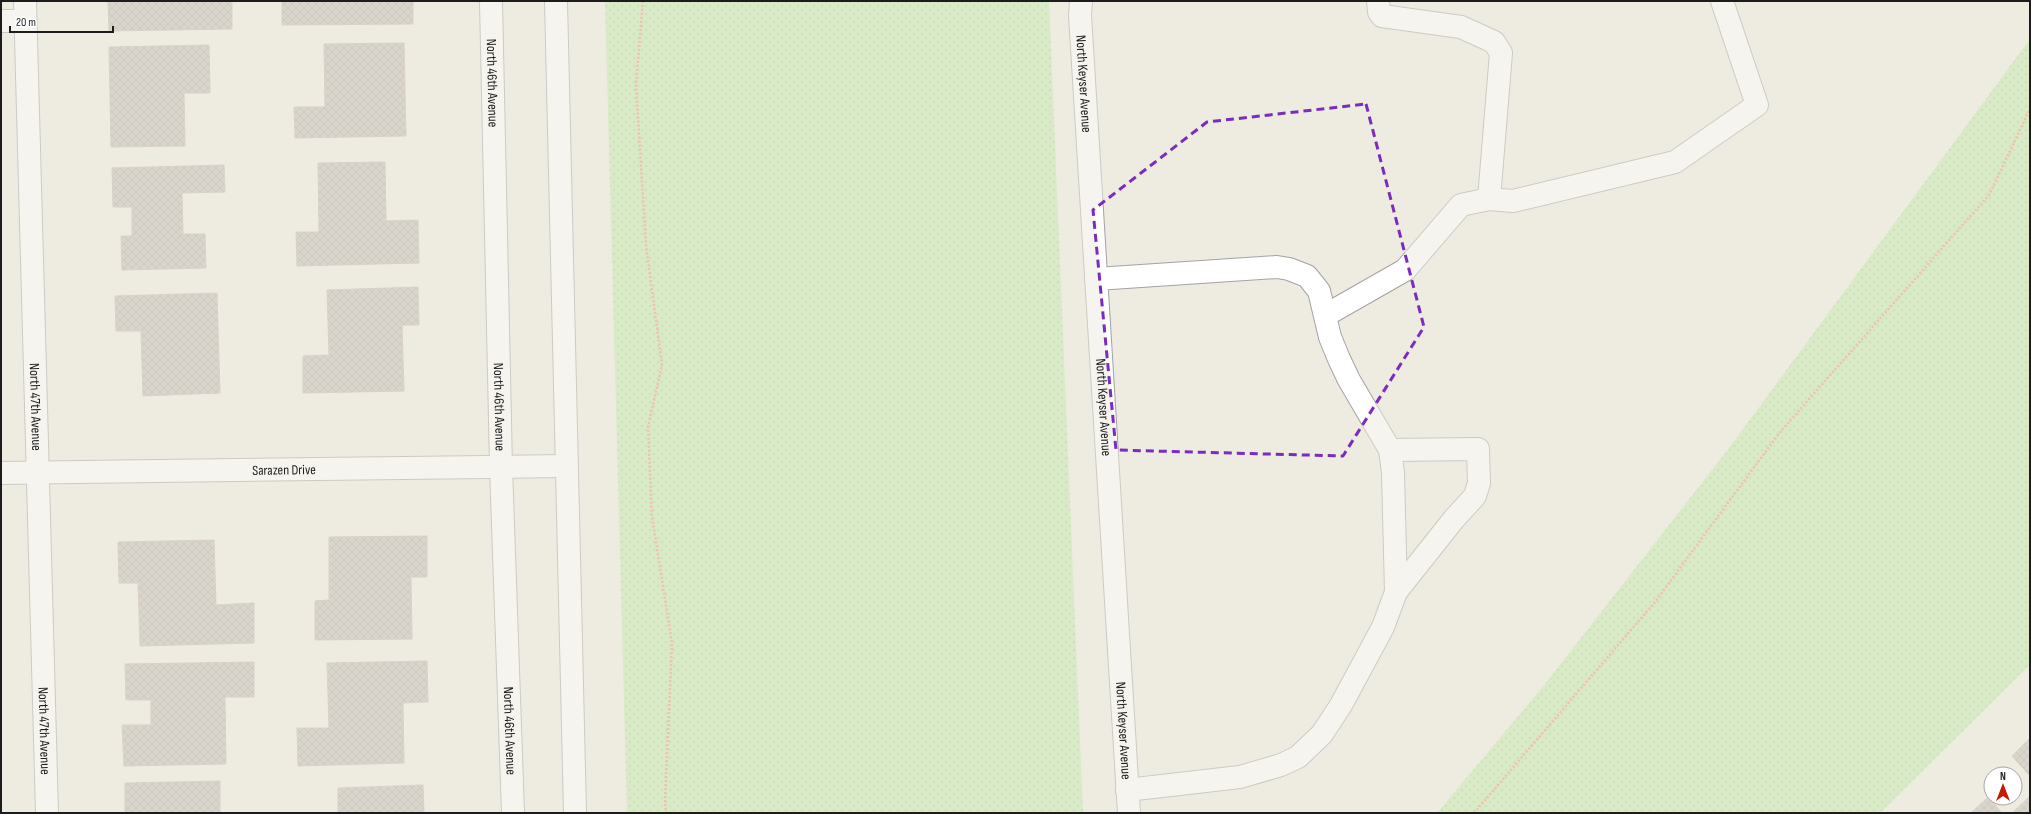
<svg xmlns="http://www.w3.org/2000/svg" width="2031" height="814" font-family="'Sofia Sans Condensed',sans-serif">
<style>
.grass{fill:url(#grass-dots)}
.building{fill:url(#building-cross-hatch);stroke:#c0b3a3}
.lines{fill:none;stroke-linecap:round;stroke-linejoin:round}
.minor-casing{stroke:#a3a3a3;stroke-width:24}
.path{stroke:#fd8763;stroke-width:2.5;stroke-dasharray:2 2;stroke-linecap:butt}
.minor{stroke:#fff;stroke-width:22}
.marked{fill:none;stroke:#7b2cbf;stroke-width:3;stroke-dasharray:8 5;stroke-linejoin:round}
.labels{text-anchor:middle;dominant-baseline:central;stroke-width:3;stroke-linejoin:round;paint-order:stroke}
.street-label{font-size:14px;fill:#1c1c1c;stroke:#fff}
</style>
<defs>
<pattern id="grass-dots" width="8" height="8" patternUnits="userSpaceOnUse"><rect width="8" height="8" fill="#beeaa5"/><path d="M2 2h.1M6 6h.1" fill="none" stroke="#a3c88d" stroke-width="1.8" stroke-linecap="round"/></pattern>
<pattern id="building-cross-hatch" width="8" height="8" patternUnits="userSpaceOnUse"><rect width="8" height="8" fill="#c2bab1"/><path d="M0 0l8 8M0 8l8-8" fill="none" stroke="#a69f98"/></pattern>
</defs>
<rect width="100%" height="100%" fill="#eeebe1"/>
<g class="grass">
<path d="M 605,1 L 1049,1 L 1083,813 L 627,813 Z"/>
<path d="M 2030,39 L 2030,665 L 1880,813 L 1437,813 L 1545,684 L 1729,448 Z"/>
</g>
<g class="building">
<path d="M 108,1 L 232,1 L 232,29 L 109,31 Z"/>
<path d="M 282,1 L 413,1 L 413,24 L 282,25 Z"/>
<path d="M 404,43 L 406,136 L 295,138 L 294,107 L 325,107 L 324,44 Z"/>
<path d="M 209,45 L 210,93 L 184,93 L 185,146 L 111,147 L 109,47 Z"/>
<path d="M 385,162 L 386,221 L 418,220 L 419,263 L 297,266 L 296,232 L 319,232 L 318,163 Z"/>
<path d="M 224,165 L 225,192 L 182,193 L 183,234 L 205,234 L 206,268 L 122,270 L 121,236 L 132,236 L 132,207 L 113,207 L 112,168 Z"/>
<path d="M 418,287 L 419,325 L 402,325 L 404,391 L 303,393 L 303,356 L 329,355 L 327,290 Z"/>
<path d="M 217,293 L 220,393 L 143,396 L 141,331 L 116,331 L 115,296 Z"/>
<path d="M 427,536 L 427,577 L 411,577 L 412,639 L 315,640 L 315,601 L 329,600 L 329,537 Z"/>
<path d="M 214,540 L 216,605 L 254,603 L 254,643 L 140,646 L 138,583 L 119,583 L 118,542 Z"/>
<path d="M 427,661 L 428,702 L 403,703 L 404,763 L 298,766 L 297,728 L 329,728 L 327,663 Z"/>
<path d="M 254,662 L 254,697 L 225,697 L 226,764 L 124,766 L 122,725 L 151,725 L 151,700 L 126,700 L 125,664 Z"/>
<path d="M 2030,738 L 2030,776 L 2012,756 Z"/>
<path d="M 220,781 L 220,813 L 125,813 L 125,783 Z"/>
<path d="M 423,785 L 424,813 L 338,813 L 338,788 Z"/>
<path d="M 2030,796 L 2030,813 L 2012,813 Z"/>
<path d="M 1988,797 L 2002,813 L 1971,813 Z"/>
</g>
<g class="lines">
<defs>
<g id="minor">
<path id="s1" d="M 25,1 L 47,813"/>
<path id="s2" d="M 491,1 L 501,467 L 513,813"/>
<path d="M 556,1 L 575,813"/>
<path id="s3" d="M 1081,1 L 1080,15 L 1129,813"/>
<path d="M 1378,1 L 1379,12 L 1382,16 L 1461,27 L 1494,42 L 1501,53 L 1489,199"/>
<path d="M 1,21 L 25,21"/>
<path d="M 1096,279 L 1277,267 L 1289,269 L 1307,276 L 1319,291 L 1330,337 L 1339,359 L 1349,380 L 1390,450 L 1393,473 L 1396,592 L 1383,627 L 1341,705 L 1322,734 L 1298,757 L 1281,765 L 1240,777 L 1127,790"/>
<path d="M 1326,315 L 1405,270 L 1461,205 L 1489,199 L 1513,201 L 1675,162 L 1757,105 L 1722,1"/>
<path d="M 1390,450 L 1478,449 L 1479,483 L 1475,496 L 1454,519 L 1396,592"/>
<path id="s4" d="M 1,473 L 566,466"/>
</g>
</defs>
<use href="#minor" class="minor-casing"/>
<g class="path">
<path d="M 643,1 L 636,85 L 646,245 L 662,365 L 648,427 L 652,517 L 672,643 L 665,800 L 666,813"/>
<path d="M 1474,813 L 1655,602 L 1780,432 L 1989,195 L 2030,109"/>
</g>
<use href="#minor" class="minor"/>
</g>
<path d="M0 0H2031V814H0ZM 1366,104 L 1424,327 L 1343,456 L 1116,450 L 1093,210 L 1207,122 Z" fill="#eeebe1" fill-opacity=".55" fill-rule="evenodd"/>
<path class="marked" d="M 1366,104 L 1424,327 L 1343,456 L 1116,450 L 1093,210 L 1207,122 Z"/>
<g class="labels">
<g class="street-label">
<text stroke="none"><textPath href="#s2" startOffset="82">North 46th Avenue</textPath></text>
<text stroke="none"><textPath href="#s3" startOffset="83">North Keyser Avenue</textPath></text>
<text stroke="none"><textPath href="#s1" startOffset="406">North 47th Avenue</textPath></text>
<text stroke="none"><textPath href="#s2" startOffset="406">North 46th Avenue</textPath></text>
<text stroke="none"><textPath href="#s3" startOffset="407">North Keyser Avenue</textPath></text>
<text stroke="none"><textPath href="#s4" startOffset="283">Sarazen Drive</textPath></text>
<text stroke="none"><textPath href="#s3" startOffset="731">North Keyser Avenue</textPath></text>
<text stroke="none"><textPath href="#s1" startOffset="730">North 47th Avenue</textPath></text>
<text stroke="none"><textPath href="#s2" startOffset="730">North 46th Avenue</textPath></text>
</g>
</g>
<rect width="2031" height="814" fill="none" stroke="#1c1c1c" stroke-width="4"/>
<g transform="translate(2003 786)"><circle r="19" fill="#ffffff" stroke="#a4a4a4"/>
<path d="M0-3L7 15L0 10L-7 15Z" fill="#c81a00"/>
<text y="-6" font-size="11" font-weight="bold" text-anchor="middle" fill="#1c1c1c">N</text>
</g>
<path d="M10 26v6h103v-6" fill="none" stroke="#1c1c1c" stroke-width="2"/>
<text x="16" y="26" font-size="12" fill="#1c1c1c" stroke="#ffffff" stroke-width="3" paint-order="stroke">20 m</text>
</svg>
